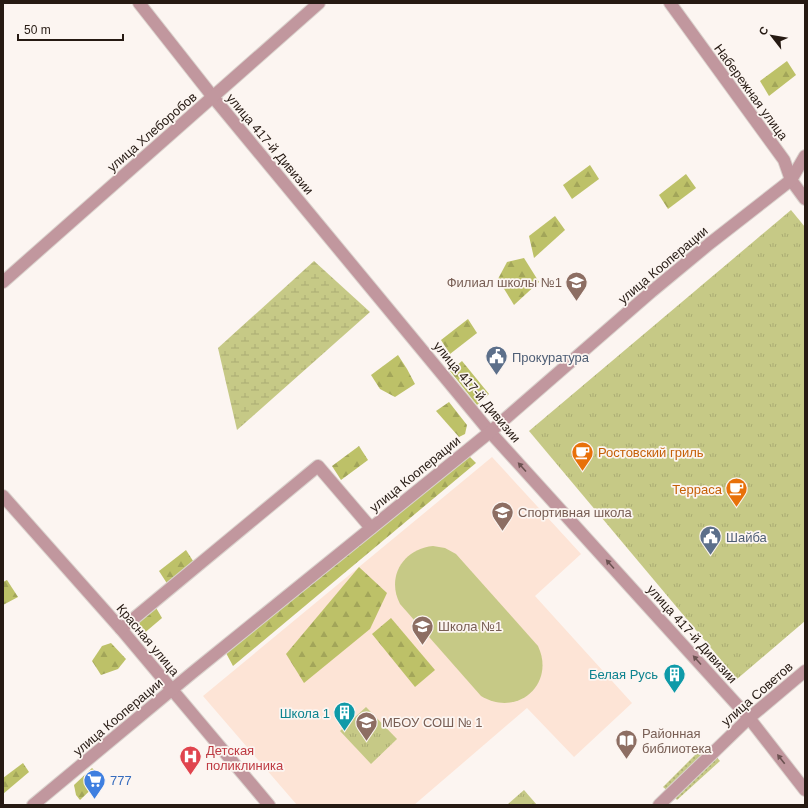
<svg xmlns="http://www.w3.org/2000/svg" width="808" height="808" font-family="Helvetica,sans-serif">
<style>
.built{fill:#fde4d6}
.grass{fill:url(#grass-dots)}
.forest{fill:url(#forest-firs)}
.wetland{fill:url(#wetland-marsh)}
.park{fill:url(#park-tufts)}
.pitch{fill:#c6c986}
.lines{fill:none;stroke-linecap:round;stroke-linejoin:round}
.minor-casing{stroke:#dad2cd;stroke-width:14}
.minor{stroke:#c1979e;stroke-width:12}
.oneway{fill:#6c5252}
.labels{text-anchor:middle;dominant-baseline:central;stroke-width:3.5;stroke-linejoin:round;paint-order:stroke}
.street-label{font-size:13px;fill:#261a13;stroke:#fcf5f1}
.education-label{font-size:13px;fill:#785e54;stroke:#fcf5f1;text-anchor:start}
.service-label{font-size:13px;fill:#4e5e75;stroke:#fcf5f1;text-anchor:start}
.food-label{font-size:13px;fill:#c56008;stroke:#fcf5f1;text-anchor:start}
.culture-label{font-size:13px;fill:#0d838f;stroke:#fcf5f1;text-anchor:end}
.health-label{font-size:13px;fill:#be3a42;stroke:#fcf5f1;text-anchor:start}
.shop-label{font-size:13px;fill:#366cbe;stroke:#fcf5f1;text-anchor:start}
</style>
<defs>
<pattern id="grass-dots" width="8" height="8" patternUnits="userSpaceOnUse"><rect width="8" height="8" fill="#c6c986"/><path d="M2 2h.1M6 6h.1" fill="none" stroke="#aaac73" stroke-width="1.8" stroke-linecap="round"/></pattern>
<pattern id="forest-firs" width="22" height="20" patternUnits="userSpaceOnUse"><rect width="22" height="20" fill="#bdc168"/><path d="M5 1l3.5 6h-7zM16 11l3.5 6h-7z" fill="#a2a559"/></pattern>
<pattern id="wetland-marsh" width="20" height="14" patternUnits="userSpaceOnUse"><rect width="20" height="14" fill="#c6c986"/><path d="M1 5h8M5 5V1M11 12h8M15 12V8" fill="none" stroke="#aaac73"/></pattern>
<pattern id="park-tufts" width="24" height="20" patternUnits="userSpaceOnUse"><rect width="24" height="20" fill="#c6c986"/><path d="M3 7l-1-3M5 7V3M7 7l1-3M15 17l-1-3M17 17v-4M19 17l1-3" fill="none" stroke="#aaac73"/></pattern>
</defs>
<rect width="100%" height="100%" fill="#fcf5f1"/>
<path class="built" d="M 492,457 L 581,554 L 535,596 L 632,703 L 574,757 L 527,708 L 414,805 L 297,805 L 203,696 Z"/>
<g class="grass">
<path d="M 705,745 L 710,751 L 668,791 L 663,787 Z"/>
<path d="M 715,755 L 720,761 L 677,800 L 673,795 Z"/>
</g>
<g class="forest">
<path d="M 787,61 L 796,75 L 769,96 L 760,81 Z"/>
<path d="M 590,165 L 599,179 L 572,199 L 563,185 Z"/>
<path d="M 686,174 L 696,188 L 668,209 L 659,195 Z"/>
<path d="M 555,216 L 565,230 L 534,258 L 529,236 Z"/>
<path d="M 524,258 L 539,282 L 514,305 L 498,279 L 507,262 Z"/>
<path d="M 468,319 L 477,333 L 450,354 L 441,340 Z"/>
<path d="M 398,355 L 407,369 L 415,384 L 395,397 L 380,389 L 371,375 Z"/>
<path d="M 462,361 L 489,394 L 477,405 L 450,371 Z"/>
<path d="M 449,402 L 467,425 L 465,434 L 459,437 L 436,411 Z"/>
<path d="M 359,446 L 368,460 L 341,480 L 332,466 Z"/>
<path d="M 468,455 L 476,463 L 233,666 L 226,653 Z"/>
<path d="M 186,550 L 195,564 L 168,585 L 159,571 Z"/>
<path d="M 359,567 L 387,593 L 370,629 L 304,683 L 286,654 Z"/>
<path d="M 7,580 L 18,597 L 3,605 L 3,582 Z"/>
<path d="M 155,606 L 162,618 L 142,635 L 132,623 Z"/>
<path d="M 391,618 L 435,670 L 415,687 L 372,634 Z"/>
<path d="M 111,643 L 126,659 L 118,669 L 101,675 L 92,661 L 102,646 Z"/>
<path d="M 23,763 L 29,772 L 3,794 L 3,778 Z"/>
<path d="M 92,768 L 103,778 L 80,800 L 76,795 L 74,785 Z"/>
</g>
<path class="wetland" d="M 314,261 L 370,312 L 237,430 L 218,348 Z"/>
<g class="park">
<path d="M 791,210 L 805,227 L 805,621 L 737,679 L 529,431 Z"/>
<path d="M 366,707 L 397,739 L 371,764 L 340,731 Z"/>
<path d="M 524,790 L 537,805 L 507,805 Z"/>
</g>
<path class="pitch" d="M 433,546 L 445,548 L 456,554 L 538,646 C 556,684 517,718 481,696 L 400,604 C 386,577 403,549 433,546 Z"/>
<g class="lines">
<defs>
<g id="minor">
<path d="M 139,3 L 213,97 L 490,432 L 749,718 L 805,790"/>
<path d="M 670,3 L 784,160 L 791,180 L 805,199"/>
<path d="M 3,282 L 319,3"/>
<path d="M 3,496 L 121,629 L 269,805"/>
<path d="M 121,629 L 318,466 L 371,528"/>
<path d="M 33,805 L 192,673 L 490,432 L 651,292 L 709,244 L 791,180 L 805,156"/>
<path d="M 659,805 L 749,718 L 805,671"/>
</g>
</defs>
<use href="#minor" class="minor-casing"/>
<use href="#minor" class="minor"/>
</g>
<defs><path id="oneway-solid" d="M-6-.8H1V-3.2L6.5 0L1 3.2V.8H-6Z"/></defs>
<g class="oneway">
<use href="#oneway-solid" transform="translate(522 467) rotate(-132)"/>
<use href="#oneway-solid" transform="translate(610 564) rotate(-132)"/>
<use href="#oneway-solid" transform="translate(697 660) rotate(-132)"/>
<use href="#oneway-solid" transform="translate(781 759) rotate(-128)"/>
</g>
<defs>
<symbol id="school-pin" viewBox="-11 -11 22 30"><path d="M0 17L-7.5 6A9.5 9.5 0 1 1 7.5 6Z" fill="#8d6e63" stroke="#fcf5f1"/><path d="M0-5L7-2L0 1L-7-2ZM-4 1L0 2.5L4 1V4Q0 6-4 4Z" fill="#fff"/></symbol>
<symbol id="civic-pin" viewBox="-11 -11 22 30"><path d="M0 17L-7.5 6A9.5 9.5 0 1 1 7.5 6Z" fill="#5c6f8a" stroke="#fcf5f1"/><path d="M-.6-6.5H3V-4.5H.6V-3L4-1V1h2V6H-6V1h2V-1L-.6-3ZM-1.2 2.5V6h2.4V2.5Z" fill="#fff"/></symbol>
<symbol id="cafe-pin" viewBox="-11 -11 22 30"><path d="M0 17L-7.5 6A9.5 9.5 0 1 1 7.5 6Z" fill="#e8710a" stroke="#fcf5f1"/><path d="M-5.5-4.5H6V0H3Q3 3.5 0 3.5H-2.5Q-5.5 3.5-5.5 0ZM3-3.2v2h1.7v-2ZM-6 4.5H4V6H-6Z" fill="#fff"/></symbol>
<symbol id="building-pin" viewBox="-11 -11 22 30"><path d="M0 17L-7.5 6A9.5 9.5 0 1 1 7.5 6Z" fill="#0f9aa8" stroke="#fcf5f1"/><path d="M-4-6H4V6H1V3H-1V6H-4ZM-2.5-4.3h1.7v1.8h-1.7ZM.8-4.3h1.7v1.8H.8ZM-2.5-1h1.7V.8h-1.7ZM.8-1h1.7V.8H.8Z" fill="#fff"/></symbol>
<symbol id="library-pin" viewBox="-11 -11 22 30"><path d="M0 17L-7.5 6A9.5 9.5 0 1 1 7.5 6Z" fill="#8d6e63" stroke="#fcf5f1"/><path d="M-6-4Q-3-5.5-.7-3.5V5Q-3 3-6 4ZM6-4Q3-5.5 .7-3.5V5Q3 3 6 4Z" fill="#fff"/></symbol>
<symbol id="hospital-pin" viewBox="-11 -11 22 30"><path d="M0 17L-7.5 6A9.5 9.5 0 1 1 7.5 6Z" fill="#e0444e" stroke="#fcf5f1"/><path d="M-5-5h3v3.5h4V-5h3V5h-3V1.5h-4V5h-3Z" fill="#fff"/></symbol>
<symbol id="supermarket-pin" viewBox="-11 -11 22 30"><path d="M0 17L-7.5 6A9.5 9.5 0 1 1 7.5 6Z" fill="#3f7fe0" stroke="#fcf5f1"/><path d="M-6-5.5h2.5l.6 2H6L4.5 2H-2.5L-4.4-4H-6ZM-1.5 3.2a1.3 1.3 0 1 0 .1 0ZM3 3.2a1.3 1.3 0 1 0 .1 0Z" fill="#fff"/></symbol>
</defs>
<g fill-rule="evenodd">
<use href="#school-pin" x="564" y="270" width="25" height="34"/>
<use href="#civic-pin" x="484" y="344" width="25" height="34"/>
<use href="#cafe-pin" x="570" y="440" width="25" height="34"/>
<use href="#cafe-pin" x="724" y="476" width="25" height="34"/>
<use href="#school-pin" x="490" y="500" width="25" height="34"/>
<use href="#civic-pin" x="698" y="524" width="25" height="34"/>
<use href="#school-pin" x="410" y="614" width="25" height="34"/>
<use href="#building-pin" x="662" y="662" width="25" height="34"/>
<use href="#building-pin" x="332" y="700" width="25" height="34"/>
<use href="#school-pin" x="354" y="710" width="25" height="34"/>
<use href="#library-pin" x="614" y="728" width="25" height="34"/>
<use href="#hospital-pin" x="178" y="744" width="25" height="34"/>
<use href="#supermarket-pin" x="82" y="768" width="25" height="34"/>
</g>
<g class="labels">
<g class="street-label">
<text transform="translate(751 92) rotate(54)">Набережная улица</text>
<text transform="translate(152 132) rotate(-41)">улица Хлеборобов</text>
<text transform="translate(270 144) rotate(50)">улица 417-й Дивизии</text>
<text transform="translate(663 265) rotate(-40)">улица Кооперации</text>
<text transform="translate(477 392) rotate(50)">улица 417-й Дивизии</text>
<text transform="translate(415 474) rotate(-39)">улица Кооперации</text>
<text transform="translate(692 634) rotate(48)">улица 417-й Дивизии</text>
<text transform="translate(148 640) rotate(50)">Красная улица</text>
<text transform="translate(757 694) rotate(-41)">улица Советов</text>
<text transform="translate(118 717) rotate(-40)">улица Кооперации</text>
</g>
<g class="education-label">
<text x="562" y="282" text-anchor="end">Филиал школы №1</text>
<text x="518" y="512">Спортивная школа</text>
<text x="438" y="626">Школа №1</text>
<text x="382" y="722">МБОУ СОШ № 1</text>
<text x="642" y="733">Районная<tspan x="642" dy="15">библиотека</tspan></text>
</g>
<g class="service-label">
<text x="512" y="357">Прокуратура</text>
<text x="726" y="537">Шайба</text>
</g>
<g class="food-label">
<text x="598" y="452">Ростовский гриль</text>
<text x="722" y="489" text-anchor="end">Терраса</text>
</g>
<g class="culture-label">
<text x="658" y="674">Белая Русь</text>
<text x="330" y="713">Школа 1</text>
</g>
<g class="health-label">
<text x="206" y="750">Детская<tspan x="206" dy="15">поликлиника</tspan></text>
</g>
<g class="shop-label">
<text x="110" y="780">777</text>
</g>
</g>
<rect width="808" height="808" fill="none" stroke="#261a13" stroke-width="8"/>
<g transform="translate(772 36) rotate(301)" stroke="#fcf5f1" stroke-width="3" paint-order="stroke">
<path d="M0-3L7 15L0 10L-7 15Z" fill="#261a13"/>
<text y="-6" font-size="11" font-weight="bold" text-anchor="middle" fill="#261a13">С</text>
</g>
<path d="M18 34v6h105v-6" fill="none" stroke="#261a13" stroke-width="2"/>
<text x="24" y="34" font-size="12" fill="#261a13" stroke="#fcf5f1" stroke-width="3" paint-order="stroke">50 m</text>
</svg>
